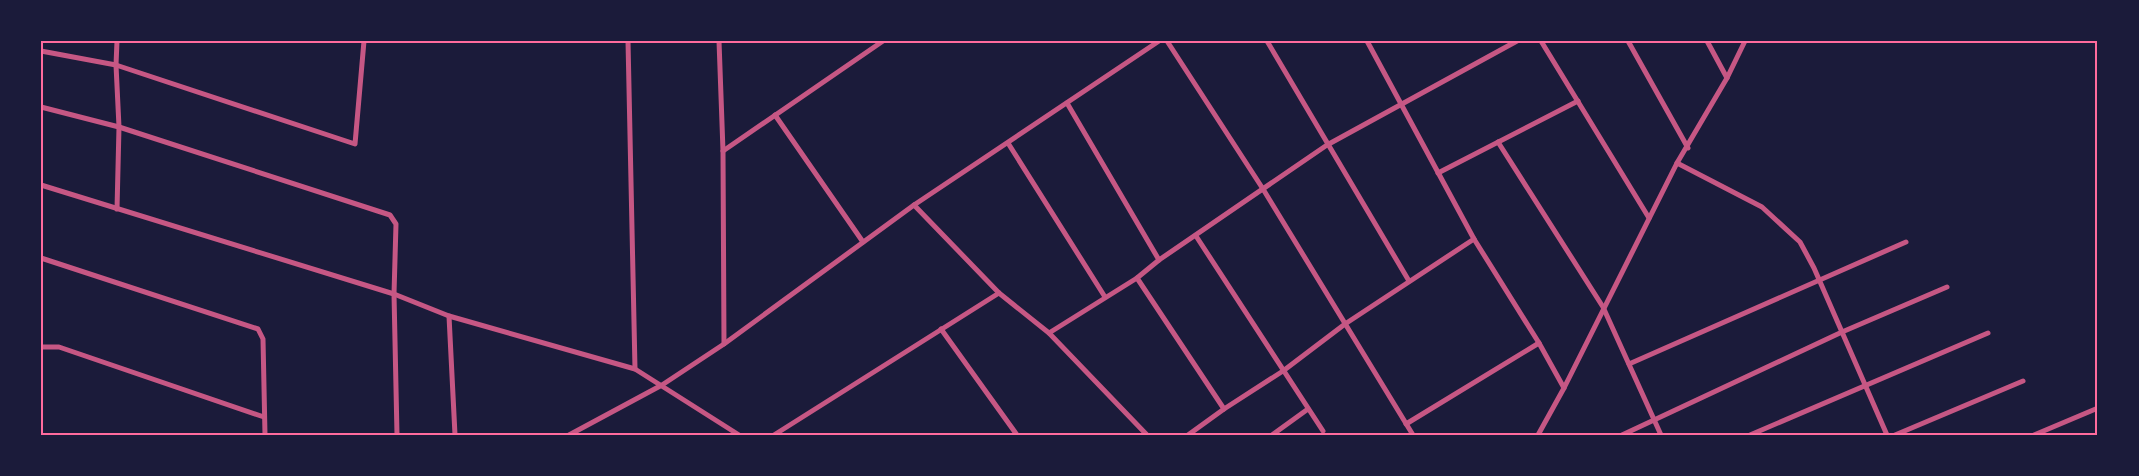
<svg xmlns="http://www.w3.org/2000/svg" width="2139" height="476" font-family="'Exo 2',sans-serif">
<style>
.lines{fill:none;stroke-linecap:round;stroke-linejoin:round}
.minor{stroke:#c65784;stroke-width:5}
.neatline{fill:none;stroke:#ff6b9d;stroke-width:2}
</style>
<rect width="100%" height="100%" fill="#1b1b3a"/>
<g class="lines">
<g class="minor">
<path d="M 117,41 L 116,65 L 119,127 L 117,209"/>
<path d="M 628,41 L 635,369"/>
<path d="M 719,41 L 723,151 L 724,344"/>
<path d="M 1167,41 L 1263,189 L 1413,435"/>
<path d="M 1267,41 L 1409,281"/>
<path d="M 1367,41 L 1474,239 L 1539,343 L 1564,388"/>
<path d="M 1541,41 L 1649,218"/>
<path d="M 1628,41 L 1688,148"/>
<path d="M 1707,41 L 1727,78"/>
<path d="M 41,51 L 116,65 L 355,144 L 364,41"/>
<path d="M 1067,103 L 1159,260"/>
<path d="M 41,107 L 119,127 L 390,215 L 396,224 L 394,294 L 397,435"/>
<path d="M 775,115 L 863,242"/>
<path d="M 1498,142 L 1603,307 L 1661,435"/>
<path d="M 1008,143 L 1105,297"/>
<path d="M 723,151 L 883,41"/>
<path d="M 1677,163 L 1762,207 L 1800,242 L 1814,268 L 1887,435"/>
<path d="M 1438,173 L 1578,101"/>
<path d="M 41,185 L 394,294 L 449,316 L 635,369 L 739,435"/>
<path d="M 914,205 L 999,293 L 1049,333 L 1147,435"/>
<path d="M 1196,236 L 1323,431"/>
<path d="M 41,258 L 258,329 L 263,339 L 265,435"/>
<path d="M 1137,278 L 1224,409"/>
<path d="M 449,316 L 455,435"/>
<path d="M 941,329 L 1017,435"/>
<path d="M 1049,333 L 1137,278 L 1159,260 L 1327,145 L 1517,41"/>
<path d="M 41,347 L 59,347 L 264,417"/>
<path d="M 1629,364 L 1906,242"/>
<path d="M 1406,424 L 1539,343"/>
<path d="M 569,435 L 662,385 L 724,344 L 914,205 L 1159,41"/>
<path d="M 774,435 L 999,293"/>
<path d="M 1188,435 L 1224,409 L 1283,371 L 1345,324 L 1474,239"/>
<path d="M 1272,435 L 1308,409"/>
<path d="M 1538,435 L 1564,388 L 1677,163 L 1727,78 L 1745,41"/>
<path d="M 1622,435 L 1842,332 L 1947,287"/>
<path d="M 1750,435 L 1988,333"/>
<path d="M 1895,435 L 2023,381"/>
<path d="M 2034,435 L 2098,408"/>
</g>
</g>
<rect width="2139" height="476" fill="none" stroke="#1b1b3a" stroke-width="85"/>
<rect x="42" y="42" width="2054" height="392" class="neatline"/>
</svg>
